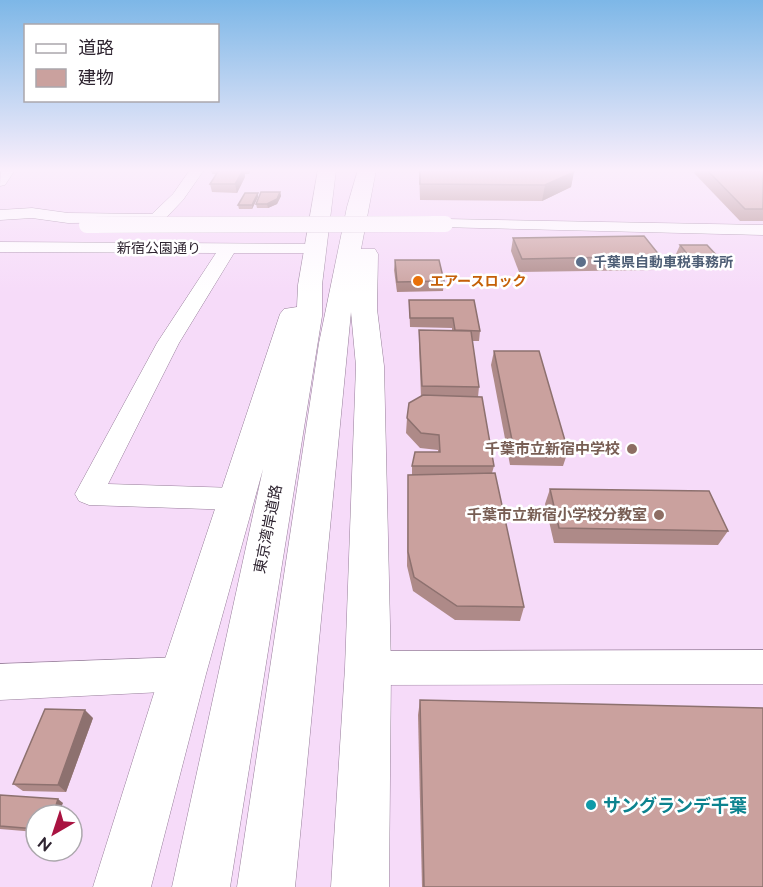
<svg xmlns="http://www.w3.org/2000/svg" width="763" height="887" font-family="Raleway,'Noto Sans JP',sans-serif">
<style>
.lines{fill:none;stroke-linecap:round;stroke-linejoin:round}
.minor-casing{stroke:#977f9a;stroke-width:1}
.highway-casing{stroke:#977f9a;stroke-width:1}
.minor{fill:#fff;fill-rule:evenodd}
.highway{fill:#fff;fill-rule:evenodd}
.minor-bridge-casing{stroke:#977f9a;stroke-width:16;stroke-linecap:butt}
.minor-bridge{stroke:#fff;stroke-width:16}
.wall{fill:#ae8a88}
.shaded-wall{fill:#8d716f}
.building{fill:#caa19e;stroke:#8d716f;stroke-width:1.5}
.service-dot{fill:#5c6f8a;stroke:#fff;stroke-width:2}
.food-dot{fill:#e8710a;stroke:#fff;stroke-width:2}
.education-dot{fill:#8d6e63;stroke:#fff;stroke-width:2}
.culture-dot{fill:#0f9aa8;stroke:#fff;stroke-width:2}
.labels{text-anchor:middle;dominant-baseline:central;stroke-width:5;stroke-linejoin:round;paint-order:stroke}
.far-street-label{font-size:14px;fill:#2e2430;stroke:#fff}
.far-service-label{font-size:14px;font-weight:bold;fill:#4e5e75;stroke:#fff;text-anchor:start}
.far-food-label{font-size:14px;font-weight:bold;fill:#c56008;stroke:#fff;text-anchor:start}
.education-label{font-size:15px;font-weight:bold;fill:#785e54;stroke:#fff;text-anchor:end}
.street-label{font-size:15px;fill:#2e2430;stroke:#fff}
.near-culture-label{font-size:18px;font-weight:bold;fill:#0d838f;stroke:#fff;text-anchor:start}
</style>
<rect width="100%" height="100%" fill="#f6dbf9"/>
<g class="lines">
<defs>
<g id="minor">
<path d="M 1,170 L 15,170 L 5,185 L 0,186 Z"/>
<path d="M 190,170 L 204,170 L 183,200 L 162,222 L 68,223 L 32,218 L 0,220 L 0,210 L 32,208 L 68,213 L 152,214 L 173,194 Z"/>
<path d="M 445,219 L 763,225 L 763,235 L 439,227 L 437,224 Z"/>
<path d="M 0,242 L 323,244 L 326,248 L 323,252 L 317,253 L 234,253 L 179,343 L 108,484 L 236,488 L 246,491 L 250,499 L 246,507 L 236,510 L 89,505 L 79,501 L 75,494 L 157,343 L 216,253 L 0,252 Z"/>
<path d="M 763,650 L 763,684 L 368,685 L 356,680 L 350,668 L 356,656 L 368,651 Z"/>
<path d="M 183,657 L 195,662 L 201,674 L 195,686 L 183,691 L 0,700 L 0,664 Z"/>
</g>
<g id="highway">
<path d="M 318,170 L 336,170 L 322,285 L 322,316 L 230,887 L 172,887 L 263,469 L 206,674 L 151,887 L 93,887 L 160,674 L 280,314 L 284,309 L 297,307 L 298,285 Z"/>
<path d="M 358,170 L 376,170 L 361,249 L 375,249 L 378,254 L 377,309 L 384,366 L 391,668 L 389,887 L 331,887 L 345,668 L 356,366 L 351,312 L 295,887 L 237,887 L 319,343 L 347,207 Z"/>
</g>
</defs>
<use href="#minor" class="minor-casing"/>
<use href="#highway" class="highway-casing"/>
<use href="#minor" class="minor"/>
<use href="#highway" class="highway"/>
<defs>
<path id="minor-bridge" d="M 87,225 L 445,224"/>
</defs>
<use href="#minor-bridge" class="minor-bridge-casing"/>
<use href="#minor-bridge" class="minor-bridge"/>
</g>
<g class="wall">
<path d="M 211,170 L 251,170 L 249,174 L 245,174 L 245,177 L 237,193 L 212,192 L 210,184 L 216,174 L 212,174 Z"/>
<path d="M 419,170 L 574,170 L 571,187 L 542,201 L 420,200 Z"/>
<path d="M 695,170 L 763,170 L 763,221 L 740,221 L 694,173 Z"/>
<path d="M 280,192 L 281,196 L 277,204 L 268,208 L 257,208 L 256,204 Z"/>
<path d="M 258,197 L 252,209 L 239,209 L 238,205 Z"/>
<path d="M 513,238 L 660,256 L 655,270 L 519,272 L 511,251 Z"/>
<path d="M 680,245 L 720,259 L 716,268 L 688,269 L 676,254 Z"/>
<path d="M 395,260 L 444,281 L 443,291 L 397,292 L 394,270 Z"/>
<path d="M 409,300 L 474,300 L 480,331 L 479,341 L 472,341 L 479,387 L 478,397 L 494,466 L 492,473 L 524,607 L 520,621 L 455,620 L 413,591 L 407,566 L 408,475 L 412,475 L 412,466 L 438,452 L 438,450 L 420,448 L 406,433 L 407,418 L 421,397 L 419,344 L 419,330 L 452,330 L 452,328 L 410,327 Z"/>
<path d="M 494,351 L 568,451 L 563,466 L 510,465 L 491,365 Z"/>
<path d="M 550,489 L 728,531 L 718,545 L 554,543 L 545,504 Z"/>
<path d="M 420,700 L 763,887 L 422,887 L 418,715 Z"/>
<path d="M 93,718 L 66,792 L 23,791 L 13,784 Z"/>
<path d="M 0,795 L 63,803 L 36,815 L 36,832 L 0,829 Z"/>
</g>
<g class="shaded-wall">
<path d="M 243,170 L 244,170 L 245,177 L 237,193 L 235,184 Z"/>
<path d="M 574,172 L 571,187 L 542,201 L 545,185 Z"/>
<path d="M 280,192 L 281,196 L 277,204 L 268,208 L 267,204 Z"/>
<path d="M 258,193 L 258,197 L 252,209 L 252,205 Z"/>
<path d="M 85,710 L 93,718 L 66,792 L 58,785 Z"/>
<path d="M 58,799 L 63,803 L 58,815 L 53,815 Z"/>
</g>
<g class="building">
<path d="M 219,170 L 243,170 L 235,184 L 210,184 Z"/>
<path d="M 420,170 L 574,170 L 574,172 L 545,185 L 420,184 Z"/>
<path d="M 707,170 L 763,170 L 763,209 L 745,209 Z"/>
<path d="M 261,192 L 280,192 L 277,199 L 267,204 L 256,204 Z"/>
<path d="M 245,193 L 258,193 L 252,205 L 238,205 Z"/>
<path d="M 644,236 L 660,256 L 522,259 L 513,238 Z"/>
<path d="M 680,245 L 707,245 L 720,259 L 692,260 Z"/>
<path d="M 395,260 L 439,260 L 444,281 L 397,282 Z"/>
<path d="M 409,300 L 474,300 L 480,331 L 455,330 L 453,318 L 410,318 Z"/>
<path d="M 419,330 L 471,331 L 479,387 L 422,386 Z"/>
<path d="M 494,351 L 539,351 L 568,451 L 514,450 Z"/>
<path d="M 423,395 L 482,397 L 494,466 L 412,466 L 415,452 L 440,452 L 439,435 L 421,433 L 407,418 L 409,403 Z"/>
<path d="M 495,473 L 524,607 L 457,606 L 414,577 L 408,552 L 408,475 Z"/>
<path d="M 550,489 L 709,491 L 728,531 L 559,528 Z"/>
<path d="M 420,700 L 763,708 L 763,887 L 424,887 Z"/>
<path d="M 45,709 L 85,710 L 58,785 L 13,784 Z"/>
<path d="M 0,795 L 58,799 L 53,815 L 36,815 L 36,829 L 0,826 Z"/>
</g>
<linearGradient id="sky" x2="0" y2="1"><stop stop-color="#7db7e7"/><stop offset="0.58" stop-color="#fbeffc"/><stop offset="1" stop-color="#fbeffc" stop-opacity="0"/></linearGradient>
<rect width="763" height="294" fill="url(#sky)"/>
<circle class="service-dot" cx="581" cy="262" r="6"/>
<circle class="food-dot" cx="418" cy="281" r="6"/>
<g class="education-dot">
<circle cx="632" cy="449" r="6"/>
<circle cx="659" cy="515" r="6"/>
</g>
<circle class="culture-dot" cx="591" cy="805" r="6"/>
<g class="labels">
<g class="far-street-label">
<text x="159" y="248">新宿公園通り</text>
</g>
<g class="far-service-label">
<text x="593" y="262">千葉県自動車税事務所</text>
</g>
<g class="far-food-label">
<text x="430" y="281">エアースロック</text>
</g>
<g class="education-label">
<text x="620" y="449">千葉市立新宿中学校</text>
<text x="647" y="515">千葉市立新宿小学校分教室</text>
</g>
<g class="street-label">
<text transform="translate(268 529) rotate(-79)">東京湾岸道路</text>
</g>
<g class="near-culture-label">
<text x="603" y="805">サングランデ千葉</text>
</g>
</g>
<rect x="24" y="24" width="195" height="78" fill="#ffffff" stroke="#aba7ac" stroke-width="1.5"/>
<rect x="36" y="44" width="30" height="9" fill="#ffffff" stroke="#aba7ac" stroke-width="1.5"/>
<text x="78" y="54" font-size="18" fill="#2e2430">道路</text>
<rect x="36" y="69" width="30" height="18" fill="#caa19e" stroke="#aba7ac" stroke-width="1.5"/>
<text x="78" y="84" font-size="18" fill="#2e2430">建物</text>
<g transform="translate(54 833) rotate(219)"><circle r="28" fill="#ffffff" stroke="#aba7ac" stroke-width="1.5"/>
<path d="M0-4.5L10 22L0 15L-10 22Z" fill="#a91341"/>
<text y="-9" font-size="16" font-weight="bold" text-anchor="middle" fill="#2e2430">N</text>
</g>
</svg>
